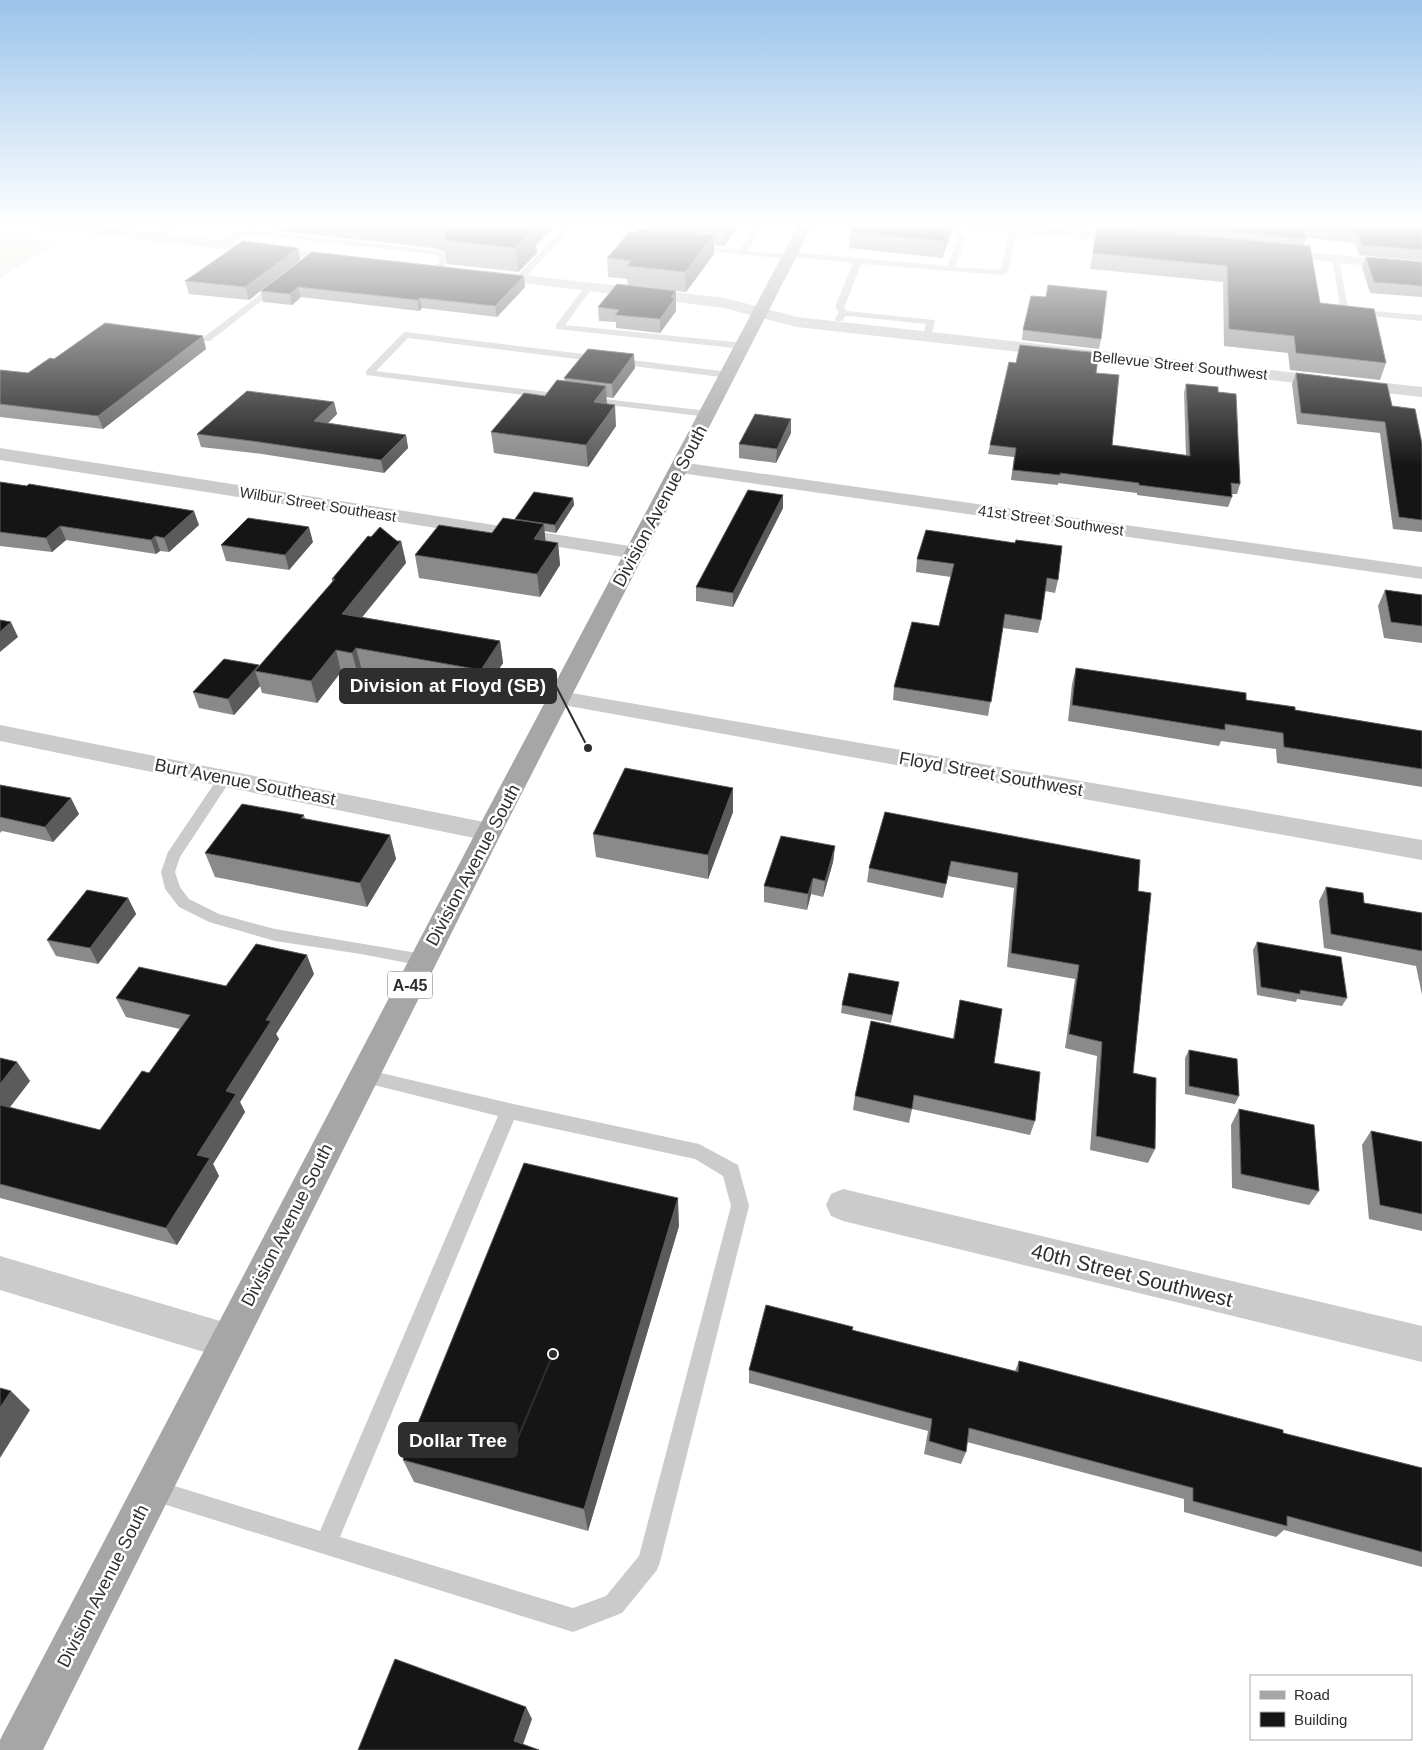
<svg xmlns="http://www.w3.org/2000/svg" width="1422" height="1750" font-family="Arial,sans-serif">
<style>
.green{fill:#e3ebdb}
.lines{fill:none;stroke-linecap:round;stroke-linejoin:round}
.lane{fill:#cbcbcb;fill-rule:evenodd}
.street{fill:#cbcbcb;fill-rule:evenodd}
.primary{fill:#a6a6a6;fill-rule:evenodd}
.wall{fill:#8a8a8a}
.shaded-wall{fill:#5b5b5b}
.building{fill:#151515;stroke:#5b5b5b}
.labels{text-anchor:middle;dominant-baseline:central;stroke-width:5;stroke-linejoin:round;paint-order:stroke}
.far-street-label{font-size:15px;fill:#2e2e2e;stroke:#fff}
.shield{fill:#fff;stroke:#6d6d6d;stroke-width:1}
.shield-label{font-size:16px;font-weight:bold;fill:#2e2e2e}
.street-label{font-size:18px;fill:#2e2e2e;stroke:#fff}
.near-street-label{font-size:21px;fill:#2e2e2e;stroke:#fff}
.leader{fill:none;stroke:#2e2e2e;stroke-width:2}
.callout-dot{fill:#2e2e2e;stroke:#fff;stroke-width:2}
.callout{fill:#2e2e2e;stroke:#2e2e2e;stroke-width:2}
.callout-label{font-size:19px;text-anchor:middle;font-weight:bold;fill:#fff}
</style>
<rect width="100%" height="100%" fill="#fff"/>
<path class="green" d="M 0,234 L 58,241 L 0,278 Z"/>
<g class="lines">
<g class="lane">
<path d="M 175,222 L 184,222 L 160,239 L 154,239 L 154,235 Z"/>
<path d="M 224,222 L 255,222 L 244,226 Z"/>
<path d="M 569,222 L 577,222 L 522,281 L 516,281 L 516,277 Z"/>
<path d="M 632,222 L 640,222 L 630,239 L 640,241 L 640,245 L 621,240 Z"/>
<path d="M 755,222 L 763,222 L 748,251 L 787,254 L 791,252 L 947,266 L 958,238 L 949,230 L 950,223 L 957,222 L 957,229 L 966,238 L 955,267 L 1000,270 L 1011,228 L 1015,226 L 1019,228 L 1007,273 L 1003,275 L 861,264 L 844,308 L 847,311 L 934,320 L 935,322 L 931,336 L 927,339 L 923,336 L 926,324 L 849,316 L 845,316 L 842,321 L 836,321 L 835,319 L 839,312 L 836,309 L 836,305 L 853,263 L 794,257 L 790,259 L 694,250 L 690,248 L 694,246 L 740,250 Z"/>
<path d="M 784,222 L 809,222 L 811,224 L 807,226 Z"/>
<path d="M 250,230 L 433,250 L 445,253 L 448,258 L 443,269 L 439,271 L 435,269 L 440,258 L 432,254 L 250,234 L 242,236 L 226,247 L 219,245 L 237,232 Z"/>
<path d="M 1332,257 L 1339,259 L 1348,309 L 1422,315 L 1422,321 L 1341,313 Z"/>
<path d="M 275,283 L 282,285 L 210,341 L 204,341 L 204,337 Z"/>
<path d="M 586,285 L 593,287 L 565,325 L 744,343 L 748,346 L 744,349 L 556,329 L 556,325 Z"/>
<path d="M 406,332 L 729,372 L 734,375 L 729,378 L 408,338 L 376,371 L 564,394 L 569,397 L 564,400 L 366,375 L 366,371 L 403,333 Z"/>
<path d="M 587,397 L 708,411 L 713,414 L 708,417 L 584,402 L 582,400 Z"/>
<path d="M 225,773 L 230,775 L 232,778 L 180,857 L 175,872 L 180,887 L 189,899 L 219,914 L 275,929 L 423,954 L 429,956 L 431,960 L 429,964 L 423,966 L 361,954 L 275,941 L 209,922 L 179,907 L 165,889 L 161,872 L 168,852 L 220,775 Z"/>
<path d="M 364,1069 L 509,1103 L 699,1144 L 738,1165 L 749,1206 L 660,1562 L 657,1570 L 622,1613 L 573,1632 L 144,1498 L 141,1490 L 144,1482 L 152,1479 L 320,1531 L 498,1116 L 358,1081 L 355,1076 L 358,1071 ZM 514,1120 L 695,1159 L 723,1176 L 731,1206 L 639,1556 L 606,1596 L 573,1608 L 340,1537 Z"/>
</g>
<g class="street">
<path d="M 17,222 L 62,222 L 345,255 L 350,256 L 352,259 L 350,262 L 345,263 L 24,226 Z"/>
<path d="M 942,222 L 996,222 L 1132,235 L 1139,239 L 1132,243 L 949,226 Z"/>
<path d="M 1274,249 L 1422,263 L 1422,271 L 1269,256 L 1267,253 L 1269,250 Z"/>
<path d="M 488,271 L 725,298 L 798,317 L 1422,387 L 1422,397 L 797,327 L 724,308 L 483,278 L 481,275 L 483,272 Z"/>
<path d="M 0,448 L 636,547 L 643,549 L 646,553 L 643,557 L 636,559 L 0,460 Z"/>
<path d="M 680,462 L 1422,567 L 1422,579 L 673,472 L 671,468 L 673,464 Z"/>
<path d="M 560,691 L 1422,840 L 1422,860 L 552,703 L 548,698 L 552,693 Z"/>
<path d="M 0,725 L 489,823 L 498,825 L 502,832 L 498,839 L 489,841 L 0,741 Z"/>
<path d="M 843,1189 L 1422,1326 L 1422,1362 L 843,1221 L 831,1216 L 826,1205 L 831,1194 Z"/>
<path d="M 0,1256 L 227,1323 L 240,1328 L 246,1341 L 240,1354 L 227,1359 L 0,1290 Z"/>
</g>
<path class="primary" d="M 800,222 L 814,222 L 502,832 L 43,1750 L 0,1750 L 0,1740 L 3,1734 L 476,832 Z"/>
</g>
<g class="wall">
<path d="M 277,222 L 559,222 L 536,245 L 537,253 L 518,272 L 447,264 L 445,252 L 433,248 L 279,231 Z"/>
<path d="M 645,222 L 741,222 L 724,246 L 714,245 L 714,254 L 686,292 L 628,285 L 627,279 L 608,277 L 607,258 L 635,232 L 644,229 L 644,223 Z"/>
<path d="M 952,222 L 951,234 L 942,258 L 849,248 L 850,232 Z"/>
<path d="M 1097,222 L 1422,222 L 1422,261 L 1359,255 L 1355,243 L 1306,238 L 1304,245 L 1320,303 L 1386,363 L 1380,380 L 1290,370 L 1288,353 L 1224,346 L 1223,282 L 1090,269 L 1097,230 L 1096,230 Z"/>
<path d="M 298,248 L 300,260 L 249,300 L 189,294 L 185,281 Z"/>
<path d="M 312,252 L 524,276 L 525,287 L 497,317 L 422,308 L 419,311 L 301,297 L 292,305 L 263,302 L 261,291 Z"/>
<path d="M 1366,257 L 1422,262 L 1422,297 L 1370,293 L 1362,267 Z"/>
<path d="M 1046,297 L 1101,339 L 1099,349 L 1022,340 L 1023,330 Z"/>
<path d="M 676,304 L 676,311 L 660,333 L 616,328 L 616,322 L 599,321 L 598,307 Z"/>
<path d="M 206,349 L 103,429 L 0,417 L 0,370 L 28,373 L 54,359 Z"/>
<path d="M 635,368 L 613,398 L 606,397 L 607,403 L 616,426 L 588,467 L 494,453 L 491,432 L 545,396 L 565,381 L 564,378 Z"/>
<path d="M 1096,373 L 1112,445 L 1186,455 L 1184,393 L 1186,384 L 1218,392 L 1240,484 L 1237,494 L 1231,494 L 1232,497 L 1228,507 L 1137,495 L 1137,493 L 1058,483 L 1058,485 L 1011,480 L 1014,457 L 988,454 L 990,445 Z"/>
<path d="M 1296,373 L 1392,406 L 1422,444 L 1422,532 L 1393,529 L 1380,433 L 1297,424 L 1292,384 Z"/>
<path d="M 334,402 L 337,414 L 328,423 L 406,435 L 408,448 L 384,473 L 262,454 L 201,447 L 197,434 Z"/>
<path d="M 791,419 L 791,433 L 776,463 L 739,458 L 739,444 Z"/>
<path d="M 0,482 L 199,525 L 169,552 L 160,551 L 156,554 L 66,540 L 52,552 L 0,546 Z"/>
<path d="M 783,495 L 783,508 L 733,607 L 696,601 L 696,587 Z"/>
<path d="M 573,498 L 574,505 L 556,533 L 544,531 L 545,541 L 558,543 L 560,565 L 540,597 L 419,578 L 415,555 L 492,533 L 515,520 L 515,519 Z"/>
<path d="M 397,541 L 401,541 L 406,563 L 362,617 L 500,641 L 503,663 L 484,692 L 362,671 L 358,675 L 341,672 L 317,703 L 262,693 L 260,686 L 234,715 L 199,708 L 193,692 L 259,665 L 259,666 L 332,582 L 332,579 Z"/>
<path d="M 313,542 L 289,570 L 226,561 L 221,545 Z"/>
<path d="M 917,559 L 1058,580 L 1055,593 L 1045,591 L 1041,620 L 1038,633 L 1003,628 L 988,716 L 893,700 L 894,687 L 939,626 L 951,577 L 916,572 Z"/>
<path d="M 1385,590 L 1422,595 L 1422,643 L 1384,638 L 1378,606 Z"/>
<path d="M 1076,668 L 1246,700 L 1295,710 L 1422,731 L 1422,787 L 1277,763 L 1276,749 L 1221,741 L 1219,746 L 1068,721 L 1072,684 Z"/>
<path d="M 0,785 L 79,814 L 53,842 L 2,831 L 0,833 Z"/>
<path d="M 733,788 L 733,812 L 708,879 L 596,857 L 593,834 Z"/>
<path d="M 885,812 L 1138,891 L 1133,1073 L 1155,1149 L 1148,1163 L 1090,1150 L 1097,1056 L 1065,1048 L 1075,979 L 1007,967 L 1014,888 L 948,876 L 943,898 L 867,882 L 869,868 Z"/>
<path d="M 304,815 L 305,819 L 390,835 L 396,859 L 367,907 L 215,877 L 205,853 Z"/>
<path d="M 835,846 L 833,862 L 823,897 L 811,894 L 807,910 L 764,902 L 764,886 Z"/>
<path d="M 1326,887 L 1364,903 L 1422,913 L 1422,995 L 1416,966 L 1324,948 L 1319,901 Z"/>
<path d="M 128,898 L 136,914 L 98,964 L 56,956 L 47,940 Z"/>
<path d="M 1257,942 L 1347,998 L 1342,1006 L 1297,999 L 1296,1002 L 1257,995 L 1253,950 Z"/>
<path d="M 314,974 L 276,1034 L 279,1039 L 240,1102 L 245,1112 L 213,1164 L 219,1176 L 177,1245 L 0,1198 L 0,1058 L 17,1062 L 30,1081 L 10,1107 L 100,1130 L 149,1073 L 180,1029 L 126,1017 L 116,998 L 226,986 Z"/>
<path d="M 899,982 L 891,1023 L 841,1013 L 842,1005 Z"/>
<path d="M 960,1000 L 994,1063 L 1035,1121 L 1030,1135 L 912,1109 L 909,1123 L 853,1110 L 855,1096 L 953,1038 Z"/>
<path d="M 1189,1050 L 1239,1096 L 1235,1104 L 1185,1094 L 1185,1058 Z"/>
<path d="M 1239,1109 L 1319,1191 L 1309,1205 L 1232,1188 L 1231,1125 Z"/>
<path d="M 1371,1131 L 1422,1142 L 1422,1231 L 1369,1219 L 1362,1145 Z"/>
<path d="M 679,1226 L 588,1531 L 414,1482 L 403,1460 Z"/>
<path d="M 852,1330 L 1015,1371 L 1019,1361 L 1283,1433 L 1422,1468 L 1422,1567 L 1284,1530 L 1276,1537 L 1184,1512 L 1184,1499 L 967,1442 L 966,1452 L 961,1464 L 924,1454 L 928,1431 L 749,1383 L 749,1370 Z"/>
</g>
<g class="shaded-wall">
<path d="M 532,222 L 559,222 L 536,245 L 537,253 L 518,272 L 515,248 L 526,228 Z"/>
<path d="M 730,222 L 741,222 L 724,246 L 724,229 Z"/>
<path d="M 951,222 L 952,222 L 951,234 L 942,258 L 944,241 Z"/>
<path d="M 714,235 L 714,254 L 686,292 L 685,272 Z"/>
<path d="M 298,248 L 300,260 L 249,300 L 245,287 Z"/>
<path d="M 524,276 L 525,287 L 497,317 L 495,306 Z"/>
<path d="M 298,287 L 301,297 L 292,305 L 290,294 Z"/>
<path d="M 676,291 L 676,311 L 660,333 L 660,319 L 671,297 Z"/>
<path d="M 420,298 L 422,308 L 419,311 L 417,300 Z"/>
<path d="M 203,336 L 206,349 L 103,429 L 98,416 Z"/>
<path d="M 634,354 L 635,368 L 613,398 L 612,384 Z"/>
<path d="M 606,386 L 607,406 L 594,402 Z"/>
<path d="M 334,402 L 337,414 L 317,434 L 314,421 Z"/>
<path d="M 615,405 L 616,426 L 588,467 L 586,445 Z"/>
<path d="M 791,419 L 791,433 L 776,463 L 777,449 Z"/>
<path d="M 406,435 L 408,448 L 384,473 L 381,460 Z"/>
<path d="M 783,495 L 783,508 L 733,607 L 733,593 Z"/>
<path d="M 573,498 L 574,505 L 556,533 L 555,525 Z"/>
<path d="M 194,511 L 199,525 L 169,552 L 164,538 Z"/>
<path d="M 544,524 L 546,547 L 534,539 Z"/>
<path d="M 60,526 L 66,540 L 52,552 L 46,538 Z"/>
<path d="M 309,527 L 313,542 L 289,570 L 285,555 Z"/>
<path d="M 155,536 L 160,551 L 156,554 L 151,540 Z"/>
<path d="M 401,541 L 406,563 L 347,636 L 342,614 Z"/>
<path d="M 558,543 L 560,565 L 540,597 L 537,574 Z"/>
<path d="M 11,622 L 18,637 L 0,652 L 0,632 Z"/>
<path d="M 500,641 L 503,663 L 484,692 L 481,670 Z"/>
<path d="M 356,648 L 362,671 L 358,675 L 352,653 Z"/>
<path d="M 336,650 L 341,672 L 317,703 L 311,681 Z"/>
<path d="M 259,665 L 261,672 L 255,671 L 260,686 L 234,715 L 228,699 Z"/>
<path d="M 733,788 L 733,812 L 708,879 L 708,855 Z"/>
<path d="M 71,798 L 79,814 L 53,842 L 45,827 Z"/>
<path d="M 390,835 L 396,859 L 367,907 L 360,883 Z"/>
<path d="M 835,846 L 833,862 L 823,897 L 825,881 Z"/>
<path d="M 813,878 L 811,894 L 807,910 L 808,894 Z"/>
<path d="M 128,898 L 136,914 L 98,964 L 90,948 Z"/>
<path d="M 307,955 L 314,974 L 276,1034 L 279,1039 L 240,1102 L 245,1112 L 213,1164 L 219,1176 L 177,1245 L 166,1228 L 197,1155 L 226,1091 L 266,1020 Z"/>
<path d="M 17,1062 L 30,1081 L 0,1120 L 0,1084 Z"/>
<path d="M 678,1198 L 679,1226 L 588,1531 L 584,1509 Z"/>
<path d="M 11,1391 L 30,1410 L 0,1458 L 0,1408 Z"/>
<path d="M 526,1707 L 532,1719 L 521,1750 L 514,1741 Z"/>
</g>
<g class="building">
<path d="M 409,222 L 532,222 L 526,228 L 534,229 L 515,248 L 444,240 L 446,235 L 443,228 L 430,224 Z"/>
<path d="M 645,222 L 730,222 L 724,229 L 644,223 Z"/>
<path d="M 855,222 L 951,222 L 944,241 L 850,232 Z"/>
<path d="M 1125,222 L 1422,222 L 1422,250 L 1362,245 L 1358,233 L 1304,228 L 1306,239 Z"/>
<path d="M 1097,226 L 1310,246 L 1320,303 L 1374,309 L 1386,363 L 1296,353 L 1294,336 L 1229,329 L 1227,266 L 1093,253 Z"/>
<path d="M 638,229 L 714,235 L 685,272 L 627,266 L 631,261 L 607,258 L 630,232 L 635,232 Z"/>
<path d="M 243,241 L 298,248 L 245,287 L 185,281 Z"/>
<path d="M 312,252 L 524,276 L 495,306 L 420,298 L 417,300 L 298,287 L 290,294 L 261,291 Z"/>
<path d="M 1366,257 L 1422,262 L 1422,286 L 1374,282 Z"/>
<path d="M 617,284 L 676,291 L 671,297 L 675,298 L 660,319 L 615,315 L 619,310 L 598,307 Z"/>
<path d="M 1048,285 L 1107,291 L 1101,339 L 1023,330 L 1031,296 L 1046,297 Z"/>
<path d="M 105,323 L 203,336 L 98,416 L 0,404 L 0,370 L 28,373 L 50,358 L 54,359 Z"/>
<path d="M 1020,345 L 1099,353 L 1096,373 L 1119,375 L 1112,445 L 1190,456 L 1186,384 L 1218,387 L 1218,392 L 1236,394 L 1240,484 L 1231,483 L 1232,497 L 1139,485 L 1139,483 L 1060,473 L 1060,475 L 1013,470 L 1016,448 L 990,445 L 1009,362 L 1016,363 Z"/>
<path d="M 588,349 L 634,354 L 612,384 L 564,378 Z"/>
<path d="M 1296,373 L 1387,384 L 1392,406 L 1415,409 L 1422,444 L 1422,520 L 1399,517 L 1385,422 L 1301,413 Z"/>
<path d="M 557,380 L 606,386 L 594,402 L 615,405 L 586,445 L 491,432 L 524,393 L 545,396 Z"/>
<path d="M 247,391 L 334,402 L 314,421 L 406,435 L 381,460 L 259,442 L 197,434 Z"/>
<path d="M 755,414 L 791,419 L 777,449 L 739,444 Z"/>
<path d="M 0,482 L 27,486 L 29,484 L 194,511 L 164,538 L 155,536 L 151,540 L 60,526 L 46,538 L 0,532 Z"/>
<path d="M 748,490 L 783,495 L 733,593 L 696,587 Z"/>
<path d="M 534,492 L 573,498 L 555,525 L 515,519 Z"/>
<path d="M 248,518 L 309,527 L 285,555 L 221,545 Z"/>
<path d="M 503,518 L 544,524 L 534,539 L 558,543 L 537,574 L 415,555 L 439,525 L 492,533 Z"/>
<path d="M 380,527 L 397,541 L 401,541 L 342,614 L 500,641 L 481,670 L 356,648 L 352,653 L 336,650 L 311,681 L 255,671 L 335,579 L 332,579 L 368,536 L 371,537 Z"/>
<path d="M 926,530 L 1015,543 L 1016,540 L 1062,546 L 1058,580 L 1047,578 L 1041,620 L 1005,614 L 991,702 L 894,687 L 912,622 L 939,626 L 954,564 L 917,559 Z"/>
<path d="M 1385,590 L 1422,595 L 1422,626 L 1391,622 Z"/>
<path d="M 0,620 L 11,622 L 0,632 Z"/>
<path d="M 224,659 L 259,665 L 228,699 L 193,692 Z"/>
<path d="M 1076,668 L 1246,693 L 1246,700 L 1295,707 L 1295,710 L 1422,731 L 1422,769 L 1284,747 L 1283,733 L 1225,724 L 1225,730 L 1072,705 Z"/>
<path d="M 625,768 L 733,788 L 708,855 L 593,834 Z"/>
<path d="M 0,785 L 71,798 L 45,827 L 0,817 Z"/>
<path d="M 242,804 L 304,815 L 301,818 L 390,835 L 360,883 L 205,853 Z"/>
<path d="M 885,812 L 1140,860 L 1138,891 L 1151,893 L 1133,1073 L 1156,1078 L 1155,1149 L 1096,1136 L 1102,1042 L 1069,1034 L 1079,965 L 1011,953 L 1018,873 L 951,861 L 946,884 L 869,868 Z"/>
<path d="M 781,836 L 835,846 L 825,881 L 813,878 L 808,894 L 764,886 Z"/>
<path d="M 1326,887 L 1363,893 L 1364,903 L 1422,913 L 1422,951 L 1331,934 Z"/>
<path d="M 87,890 L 128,898 L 90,948 L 47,940 Z"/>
<path d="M 1257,942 L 1341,957 L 1347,998 L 1300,990 L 1300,994 L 1261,987 Z"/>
<path d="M 256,944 L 307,955 L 266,1020 L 271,1021 L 226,1091 L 236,1094 L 197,1155 L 210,1158 L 166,1228 L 0,1184 L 0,1105 L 100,1130 L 142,1071 L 149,1073 L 190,1015 L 116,998 L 139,967 L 226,986 Z"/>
<path d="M 849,973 L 899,982 L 892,1015 L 842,1005 Z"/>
<path d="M 960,1000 L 1002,1009 L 994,1063 L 1040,1072 L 1035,1121 L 914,1095 L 912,1109 L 855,1096 L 871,1021 L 954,1039 Z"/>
<path d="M 1189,1050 L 1237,1059 L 1239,1096 L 1189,1086 Z"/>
<path d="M 0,1058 L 17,1062 L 0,1084 Z"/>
<path d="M 1239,1109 L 1314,1125 L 1319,1191 L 1241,1174 Z"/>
<path d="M 1371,1131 L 1422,1142 L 1422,1214 L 1380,1205 Z"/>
<path d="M 524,1163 L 678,1198 L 584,1509 L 403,1460 Z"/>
<path d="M 766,1305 L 853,1327 L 852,1330 L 1018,1372 L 1019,1361 L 1283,1430 L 1283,1433 L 1422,1468 L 1422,1552 L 1287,1516 L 1287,1526 L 1193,1501 L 1193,1488 L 969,1428 L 966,1452 L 929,1441 L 932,1419 L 749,1370 Z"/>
<path d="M 0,1388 L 11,1391 L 0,1408 Z"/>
<path d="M 395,1659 L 526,1707 L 514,1741 L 539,1750 L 358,1750 Z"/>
</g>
<linearGradient id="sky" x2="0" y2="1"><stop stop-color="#9bc4ea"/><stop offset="0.48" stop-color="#fff"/><stop offset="1" stop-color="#fff" stop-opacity="0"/></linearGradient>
<rect width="1422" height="467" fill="url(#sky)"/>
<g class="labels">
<g class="far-street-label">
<text transform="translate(1180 365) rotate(6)">Bellevue Street Southwest</text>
<text transform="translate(318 504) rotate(9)">Wilbur Street Southeast</text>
<text transform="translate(1051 520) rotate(8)">41st Street Southwest</text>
</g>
<rect class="shield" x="387.5" y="971.5" width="45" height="27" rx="4"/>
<g class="shield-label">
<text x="410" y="985">A-45</text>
</g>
<g class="street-label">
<text transform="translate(660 506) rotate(-62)">Division Avenue South</text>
<text transform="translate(991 774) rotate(10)">Floyd Street Southwest</text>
<text transform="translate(245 782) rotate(11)">Burt Avenue Southeast</text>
<text transform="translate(473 865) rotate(-62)">Division Avenue South</text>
<text transform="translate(287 1225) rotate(-63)">Division Avenue South</text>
<text transform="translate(103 1586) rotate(-63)">Division Avenue South</text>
</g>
<g class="near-street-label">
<text transform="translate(1132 1275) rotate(14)">40th Street Southwest</text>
</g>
</g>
<path class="leader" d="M588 748L556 686M553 1354L517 1440"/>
<g class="callout-dot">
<circle cx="588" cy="748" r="5"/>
<circle cx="553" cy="1354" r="5"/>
</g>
<g class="callout">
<rect x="340" y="669" width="216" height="34" rx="5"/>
<rect x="399" y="1423" width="118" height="34" rx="5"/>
</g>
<g class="callout-label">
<text x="448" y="692">Division at Floyd (SB)</text>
<text x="458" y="1447">Dollar Tree</text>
</g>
<rect x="1250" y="1675" width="162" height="65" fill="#ffffff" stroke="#ababab"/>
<rect x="1260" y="1691" width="25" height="8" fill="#a6a6a6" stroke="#ababab"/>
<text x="1294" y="1700" font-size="15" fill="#2e2e2e">Road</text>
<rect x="1260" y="1712" width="25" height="15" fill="#151515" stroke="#ababab"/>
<text x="1294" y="1725" font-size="15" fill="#2e2e2e">Building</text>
</svg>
